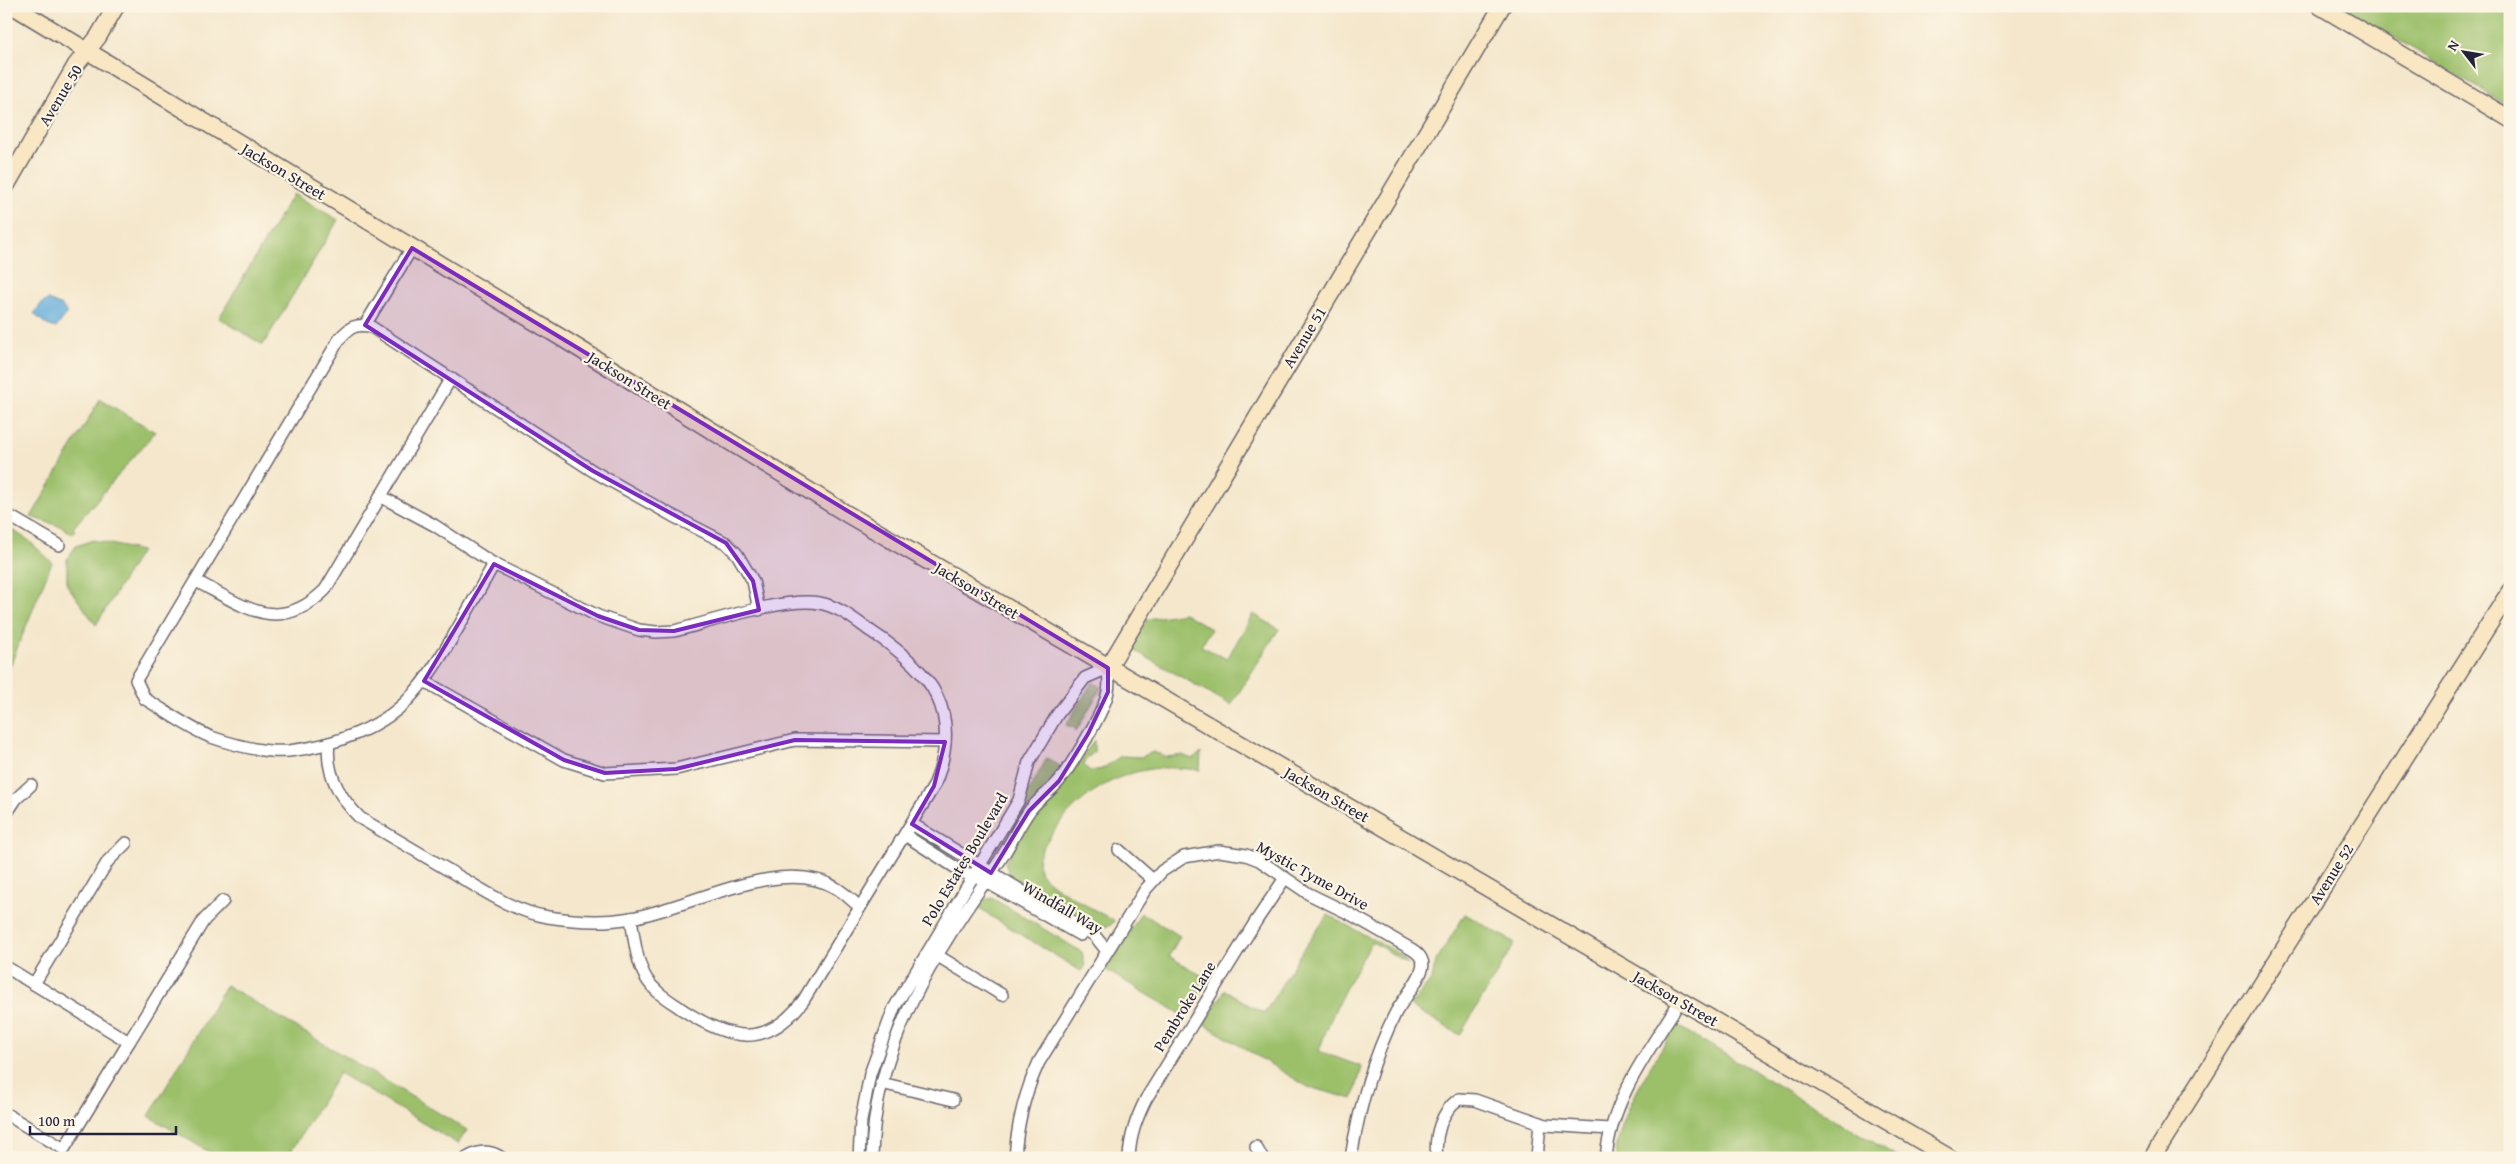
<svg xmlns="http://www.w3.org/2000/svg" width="2516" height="1164" font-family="'Gentium Book Plus',serif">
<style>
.green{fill:#9cc06a;stroke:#5f7152}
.water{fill:#63aedc;stroke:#42688c}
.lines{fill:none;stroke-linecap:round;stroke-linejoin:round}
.street-casing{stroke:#6c676e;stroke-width:14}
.secondary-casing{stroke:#6c676e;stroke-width:19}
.street{stroke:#fff;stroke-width:11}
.secondary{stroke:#f9e7c3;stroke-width:16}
.marked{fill:#7b2cbf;fill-opacity:0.2;stroke:#7b2cbf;stroke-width:4;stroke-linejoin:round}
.labels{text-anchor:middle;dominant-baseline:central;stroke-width:4.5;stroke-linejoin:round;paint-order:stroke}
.street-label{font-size:16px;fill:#22223b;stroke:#fcf5e5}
</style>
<rect width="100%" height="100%" fill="#fcf5e5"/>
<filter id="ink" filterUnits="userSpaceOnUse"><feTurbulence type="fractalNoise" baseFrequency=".02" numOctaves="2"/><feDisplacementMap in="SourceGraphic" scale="10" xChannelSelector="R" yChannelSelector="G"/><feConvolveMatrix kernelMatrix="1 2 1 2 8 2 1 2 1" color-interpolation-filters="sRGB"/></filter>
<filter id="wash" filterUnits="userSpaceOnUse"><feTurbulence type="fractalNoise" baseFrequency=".0096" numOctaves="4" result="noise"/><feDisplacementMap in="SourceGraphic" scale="20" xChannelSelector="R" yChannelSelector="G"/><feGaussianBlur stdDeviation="1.12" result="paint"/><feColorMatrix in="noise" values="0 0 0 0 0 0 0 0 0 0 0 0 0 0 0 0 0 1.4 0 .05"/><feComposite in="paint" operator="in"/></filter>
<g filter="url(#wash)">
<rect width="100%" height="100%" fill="#f4e7cc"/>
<g class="green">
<path d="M 2342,6 L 2510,6 L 2510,107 Z"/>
<path d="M 293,194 L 338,220 L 263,345 L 219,318 Z"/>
<path d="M 100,399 L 155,432 L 73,528 L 75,530 L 72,534 L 62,527 L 31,517 Z"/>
<path d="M 6,526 L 28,540 L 52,562 L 6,676 Z"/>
<path d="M 93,540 L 141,551 L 96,625 L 67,585 L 67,559 L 76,546 Z"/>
<path d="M 1184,613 L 1211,629 L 1201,646 L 1227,659 L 1253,614 L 1279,629 L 1231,705 L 1132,649 L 1132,644 L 1148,619 Z"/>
<path d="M 1092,683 L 1095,683 L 1101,688 L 1076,731 L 1075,728 L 1066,725 Z"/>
<path d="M 1094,740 L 1094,752 L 1086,759 L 1084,765 L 1090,771 L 1102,769 L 1121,756 L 1141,757 L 1153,752 L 1167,757 L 1182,755 L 1192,759 L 1201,753 L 1200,770 C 1187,769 1174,767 1161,768 C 1113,771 1075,799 1049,838 C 1042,848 1034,860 1041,873 C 1048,886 1099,912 1114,921 L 1111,925 L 1097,929 L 1010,876 L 1005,863 L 1032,817 L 1064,784 Z"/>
<path d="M 1047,758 L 1063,768 L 1011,830 L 1019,809 Z"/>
<path d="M 992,898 L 1082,952 L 1085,965 L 1081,971 L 976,907 L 980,901 Z"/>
<path d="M 1141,913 L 1180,936 L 1169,956 L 1209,980 L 1186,1017 L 1106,970 Z"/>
<path d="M 1465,914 L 1515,943 L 1460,1035 L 1410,1006 L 1432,979 L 1436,961 Z"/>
<path d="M 1328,915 L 1400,954 L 1408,963 L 1372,942 C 1351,976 1331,1013 1319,1051 L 1362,1067 L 1353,1099 L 1308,1087 L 1204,1024 L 1225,990 L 1264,1014 L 1302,951 Z"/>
<path d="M 226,985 L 467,1130 L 458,1144 L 339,1073 L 287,1158 L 219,1158 L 149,1116 Z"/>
<path d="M 1676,1025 L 1900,1158 L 1615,1158 C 1621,1108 1651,1067 1676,1025 Z"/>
</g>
<path class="water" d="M 48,300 L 62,306 L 67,313 L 56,328 L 47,325 L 34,314 L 41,304 Z"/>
</g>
<g filter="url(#ink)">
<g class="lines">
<defs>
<g id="street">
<path d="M 365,325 L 412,248"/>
<path d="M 380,496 L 434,525 L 494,564 L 598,616 L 639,630 L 656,632 L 674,631 C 710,622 784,597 819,603 C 839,606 856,621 872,632 C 933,672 964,713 934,786 L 803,1001 C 766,1050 729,1040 683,1010 C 669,1000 655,993 646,978 C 636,961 634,937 631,918"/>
<path d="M 6,514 L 59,545"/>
<path d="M 494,564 C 470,605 445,657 414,693 C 385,728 333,746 289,751 C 264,753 234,745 211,737 C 188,728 166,711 145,699 L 136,680 L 340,338 C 350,327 355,324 370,326 L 593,471 L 673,516 L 726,543 L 737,554 L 753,581 L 759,610"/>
<path d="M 196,581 C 244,606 278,636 325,590 L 451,378"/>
<path d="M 424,681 L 564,760 L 605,773 L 676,769 L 795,740 L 945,742"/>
<path d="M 329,743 C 325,773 339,797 360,818 C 392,837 423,855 455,874 C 484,891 513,911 548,917 C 574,921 604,923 631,918 C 689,908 781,855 836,888 C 845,893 852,901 860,907"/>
<path d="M 6,814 L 16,799 L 31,785"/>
<path d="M 912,824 L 1094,935 L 1107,951"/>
<path d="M 905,835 L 964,873 L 974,875 L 1080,935"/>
<path d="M 1119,850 L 1153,880"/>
<path d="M 938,956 L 1002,995"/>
<path d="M 6,967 L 129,1042 L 64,1149 L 6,1114"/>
<path d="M 34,984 L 108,861 L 126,843"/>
<path d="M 129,1042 L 204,920 L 223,901"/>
<path d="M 881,1083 L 953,1100"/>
<path d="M 1256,1147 L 1262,1158"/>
<path d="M 467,1158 C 480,1150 490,1150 502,1158"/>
<path d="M 859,1158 L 861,1121 L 870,1074 L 894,1008 L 1019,800 L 1029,762 L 1057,715 L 1085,678 L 1108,668 C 1108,675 1110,684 1108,691 C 1105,711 1072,764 1059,781 C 1050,792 1038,799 1030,810 C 1017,828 1009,848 996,866 C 935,953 873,1047 872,1158"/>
<path d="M 1015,1158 C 1017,1123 1024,1094 1039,1062 L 1145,890 L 1162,871 L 1184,857 L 1219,851 L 1246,855 L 1259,860 L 1309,894 L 1350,914 L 1413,950 C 1419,954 1425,961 1422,969 C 1419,981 1403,1000 1396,1012 C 1373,1058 1359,1107 1351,1158"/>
<path d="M 1129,1158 C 1130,1136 1136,1119 1146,1099 L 1256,921 L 1285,878"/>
<path d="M 1437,1158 C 1434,1137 1441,1111 1459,1099 L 1475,1100 L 1546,1125 L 1610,1129"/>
<path d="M 1537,1158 L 1540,1123"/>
<path d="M 1606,1158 C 1611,1099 1650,1049 1680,1001"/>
</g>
<g id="secondary">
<path d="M 13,6 L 565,340 L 847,514 L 1950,1158"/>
<path d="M 2320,6 L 2510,119"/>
<path d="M 6,186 L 76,65 L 98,37 L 116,6"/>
<path d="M 1108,668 L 1502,6"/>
<path d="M 2152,1158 L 2510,591"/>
</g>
</defs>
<use href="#street" class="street-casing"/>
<use href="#secondary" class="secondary-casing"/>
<use href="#street" class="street"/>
<use href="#secondary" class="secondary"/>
</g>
</g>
<path class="marked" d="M 412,248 L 1108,668 L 1108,692 L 1088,734 L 1059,781 L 1029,811 L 991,873 L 912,824 L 934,786 L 945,742 L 795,740 L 676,769 L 605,773 L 564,760 L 424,681 L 494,564 L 598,616 L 639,630 L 674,631 L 759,610 L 753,581 L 726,543 L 593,471 L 365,325 Z"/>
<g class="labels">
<g class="street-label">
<text transform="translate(60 95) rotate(-59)">Avenue 50</text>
<text transform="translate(284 171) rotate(31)">Jackson Street</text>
<text transform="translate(1304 337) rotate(-59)">Avenue 51</text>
<text transform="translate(630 380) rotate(32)">Jackson Street</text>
<text transform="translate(977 590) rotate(31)">Jackson Street</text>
<text transform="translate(1327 794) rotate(30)">Jackson Street</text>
<text transform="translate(964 859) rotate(-59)">Polo Estates Boulevard</text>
<text transform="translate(2331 874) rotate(-58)">Avenue 52</text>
<text transform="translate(1313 875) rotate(29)">Mystic Tyme Drive</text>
<text transform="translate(1063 907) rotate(30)">Windfall Way</text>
<text transform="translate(1676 998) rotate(30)">Jackson Street</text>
<text transform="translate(1184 1006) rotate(-58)">Pembroke Lane</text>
</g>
</g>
<rect width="2516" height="1164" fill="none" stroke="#fcf5e5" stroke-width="25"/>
<g transform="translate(2464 52) rotate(301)" stroke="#fcf5e5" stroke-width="4" paint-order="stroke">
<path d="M0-4L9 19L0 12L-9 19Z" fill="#22223b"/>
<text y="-8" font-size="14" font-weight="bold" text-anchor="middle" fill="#22223b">N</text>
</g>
<path d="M30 1126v8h146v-8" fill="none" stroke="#22223b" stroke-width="2.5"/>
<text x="38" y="1126" font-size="15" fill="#22223b" stroke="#fcf5e5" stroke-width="4" paint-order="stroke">100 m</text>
</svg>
